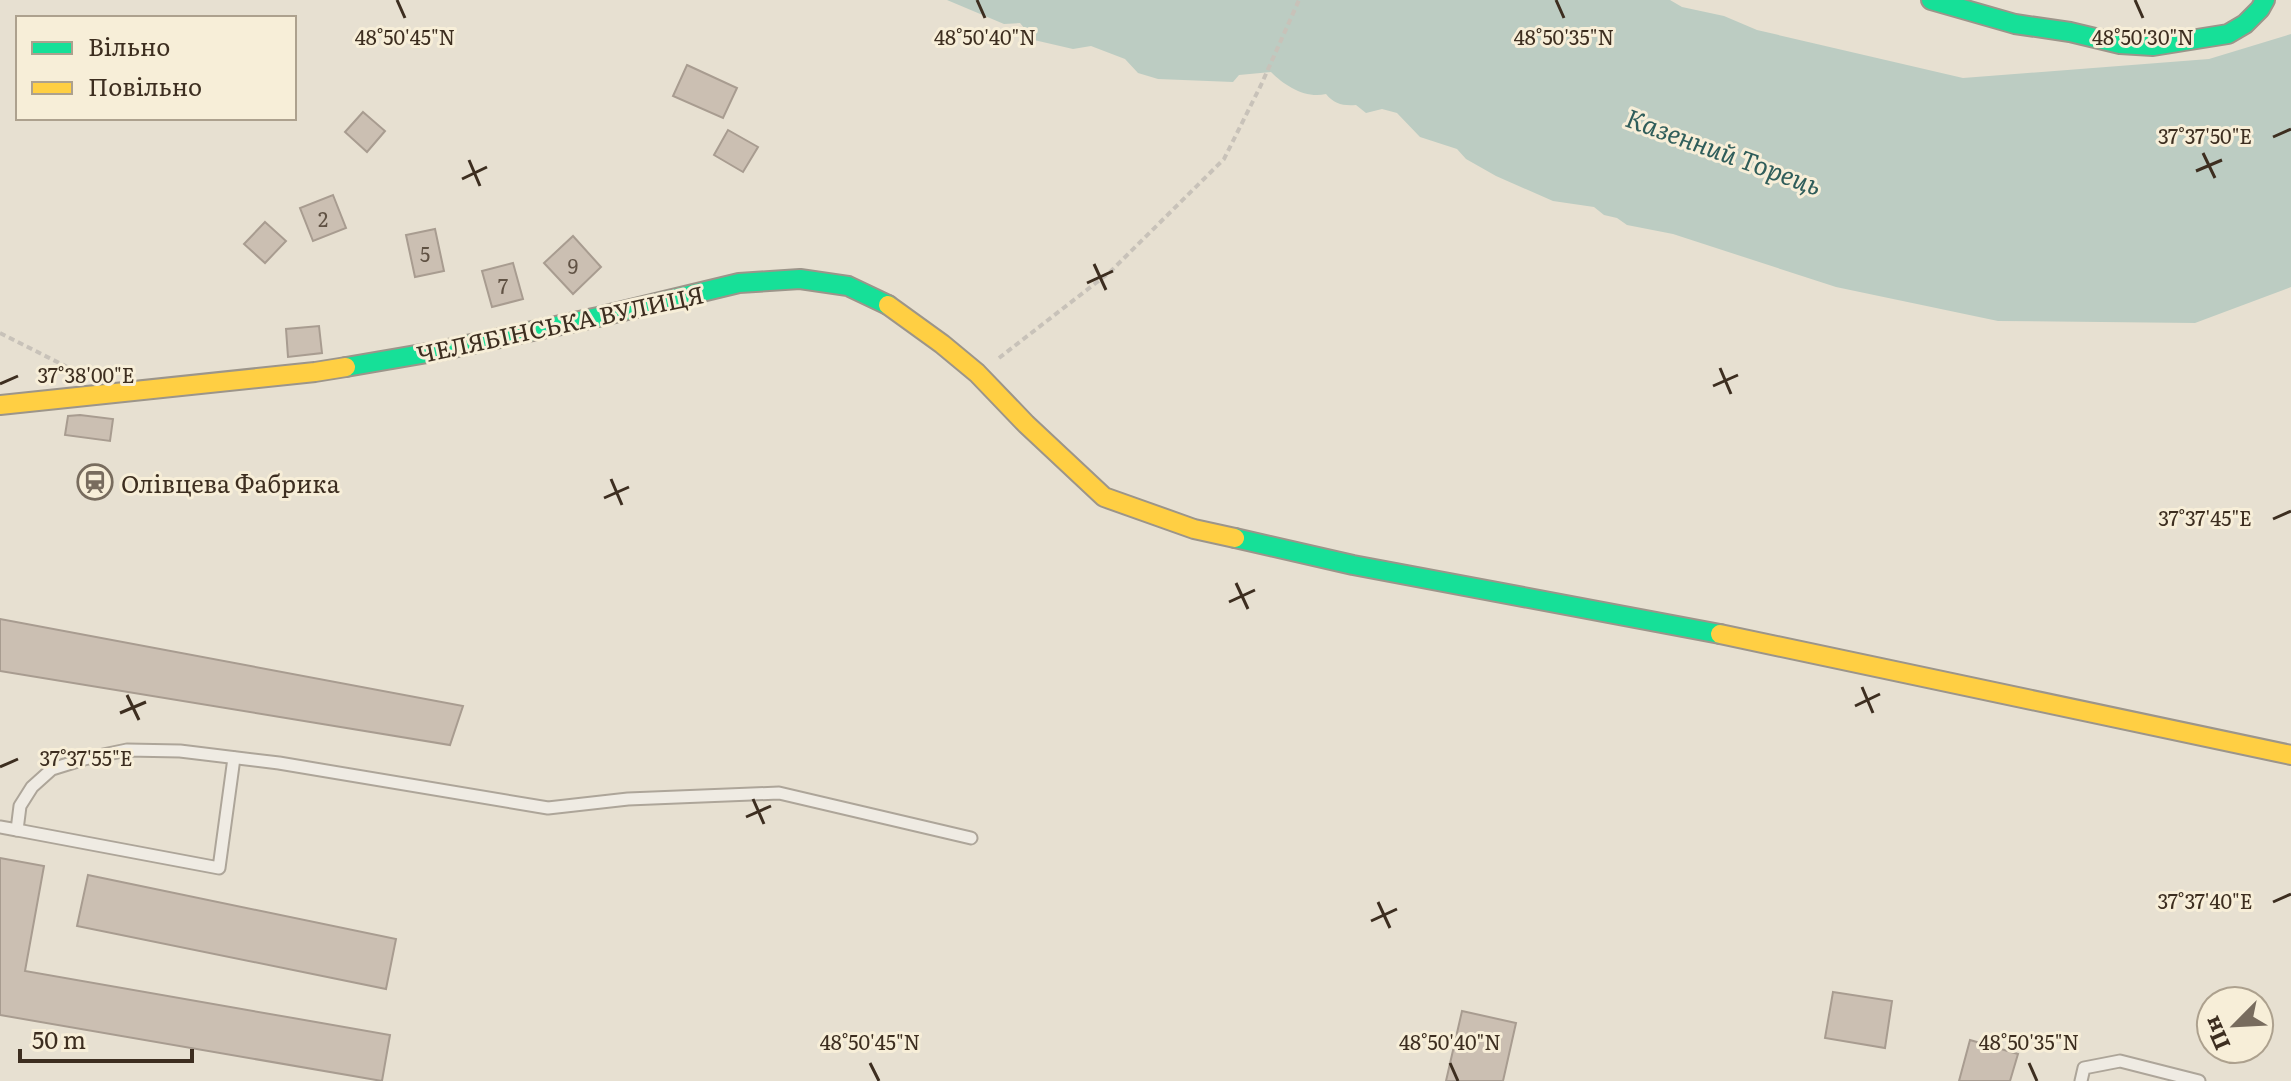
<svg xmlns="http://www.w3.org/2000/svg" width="2291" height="1081" font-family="Literata,serif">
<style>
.water{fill:#bcccc2}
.building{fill:#cbbfb2;stroke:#a89c90;stroke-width:2}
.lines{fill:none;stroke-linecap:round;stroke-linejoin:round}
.lane-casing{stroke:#ada599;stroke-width:15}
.fast-casing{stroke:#9c958a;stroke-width:22}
.slow-casing{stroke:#9c958a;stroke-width:22}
.path{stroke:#c8c2b9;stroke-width:4;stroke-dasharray:6 4;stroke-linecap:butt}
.lane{stroke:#efebe3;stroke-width:11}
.fast{stroke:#16e098;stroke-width:18}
.slow{stroke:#ffcf43;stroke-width:18}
.ticks{fill:none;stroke:#3d2e20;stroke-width:3}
.labels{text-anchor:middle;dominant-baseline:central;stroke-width:6;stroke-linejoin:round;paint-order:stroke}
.number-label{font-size:20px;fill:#605244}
.street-label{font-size:24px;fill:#3d2e20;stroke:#f7eed8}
.poi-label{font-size:24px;fill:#3d2e20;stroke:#f7eed8;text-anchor:start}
.water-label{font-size:26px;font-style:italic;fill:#2f5d5a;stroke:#f7eed8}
.ticks-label{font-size:20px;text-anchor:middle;fill:#3d2e20;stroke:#f7eed8;stroke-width:6;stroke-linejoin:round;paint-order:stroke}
</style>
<rect width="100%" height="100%" fill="#e7e0d1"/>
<path class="water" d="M 947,0 L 1670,0 L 1682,7 L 1724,16 L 1757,30 L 1963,78 L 2209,59 L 2291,34 L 2291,287 L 2195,323 L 1998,321 L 1836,287 L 1673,234 L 1627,225 L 1617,218 L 1604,215 L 1594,207 L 1553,201 L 1496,176 L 1466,159 L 1457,149 L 1420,137 L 1397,113 L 1382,109 L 1366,113 L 1356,105 C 1343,106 1334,104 1326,94 C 1306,99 1285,86 1271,72 L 1239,75 L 1233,82 L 1158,79 L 1138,73 L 1125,59 L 1091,46 L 1073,49 L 1034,40 L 1020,23 L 1004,24 Z"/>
<g class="building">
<path d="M 687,65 L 737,88 L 723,118 L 673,96 Z"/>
<path d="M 363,112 L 385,131 L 367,152 L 345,132 Z"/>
<path d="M 728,130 L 758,147 L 743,172 L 714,155 Z"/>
<path d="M 333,195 L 346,228 L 313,241 L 300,208 Z"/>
<path d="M 265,222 L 286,241 L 265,263 L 244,244 Z"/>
<path d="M 435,229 L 444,271 L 415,277 L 406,235 Z"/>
<path d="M 573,236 L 601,267 L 573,294 L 544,263 Z"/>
<path d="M 513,263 L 523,299 L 492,307 L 482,271 Z"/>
<path d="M 319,326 L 322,353 L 288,357 L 286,329 Z"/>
<path d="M 80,415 L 113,419 L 110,441 L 65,435 L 68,416 Z"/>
<path d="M 0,619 L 463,706 L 450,745 L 0,671 Z"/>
<path d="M 0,858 L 44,866 L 25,971 L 390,1035 L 382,1081 L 0,1015 Z"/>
<path d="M 88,875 L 396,939 L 386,989 L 77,926 Z"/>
<path d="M 1833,992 L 1892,1001 L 1885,1048 L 1825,1038 Z"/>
<path d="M 1462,1011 L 1516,1023 L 1503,1081 L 1446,1081 Z"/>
<path d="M 1970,1040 L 2018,1054 L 2010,1081 L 1959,1081 Z"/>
</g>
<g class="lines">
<defs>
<g id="lane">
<path d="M 0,827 L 17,830 L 20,806 L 32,787 L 52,769 L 84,759 L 127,750 L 180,751 L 279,763 L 548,808 L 628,799 L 779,793 L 971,838"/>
<path d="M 17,830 L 219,868 L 234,758"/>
<path d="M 2081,1081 L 2084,1068 L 2120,1061 L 2199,1081"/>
</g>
<g id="fast">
<path d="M 1931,0 L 2015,24 L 2070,32 L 2120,44 L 2153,46 L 2228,34 L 2245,24 L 2260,9 L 2265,0"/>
<path d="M 346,367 L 439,351 L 598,317 L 739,283 L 800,279 L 848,286 L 888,305"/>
<path d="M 1235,538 L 1353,565 L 1720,634"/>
</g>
<g id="slow">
<path d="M 888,305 L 942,344 L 977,373 L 1026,424 L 1104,497 L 1194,529 L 1235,538"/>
<path d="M 0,405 L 315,372 L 346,367"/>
<path d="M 1720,634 L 2291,755"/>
</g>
</defs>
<use href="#lane" class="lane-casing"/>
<use href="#fast" class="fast-casing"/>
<use href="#slow" class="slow-casing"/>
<g class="path">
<path d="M 0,333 L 75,371"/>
<path d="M 999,358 L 1110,272 L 1224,159 L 1261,85 L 1299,0"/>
</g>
<use href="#lane" class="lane"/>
<use href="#fast" class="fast"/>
<use href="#slow" class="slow"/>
</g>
<path class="ticks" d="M 397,0 L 405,18M 977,0 L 985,18M 1556,0 L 1564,18M 2135,0 L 2143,18M 2273,137 L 2291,129M 2203,153 L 2215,178M 469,160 L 480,186M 2196,171 L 2222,160M 462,179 L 487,167M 1094,264 L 1106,290M 1087,283 L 1113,271M 1720,368 L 1731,394M 0,384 L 18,376M 1713,386 L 1738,375M 611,479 L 622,505M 604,498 L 629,487M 2273,519 L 2291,511M 1236,583 L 1248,609M 1229,602 L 1255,590M 1862,687 L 1873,713M 127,695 L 139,720M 1855,706 L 1880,694M 120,713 L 146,702M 0,767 L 18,759M 753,799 L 764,824M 746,817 L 771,806M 1378,902 L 1390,928M 2273,902 L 2291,894M 1371,921 L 1397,909M 870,1063 L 879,1081M 1450,1063 L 1458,1081M 2029,1063 L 2037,1081"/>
<defs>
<symbol id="station-ring" viewBox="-11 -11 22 22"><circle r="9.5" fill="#f7eed8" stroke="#786c5e" stroke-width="1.5"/><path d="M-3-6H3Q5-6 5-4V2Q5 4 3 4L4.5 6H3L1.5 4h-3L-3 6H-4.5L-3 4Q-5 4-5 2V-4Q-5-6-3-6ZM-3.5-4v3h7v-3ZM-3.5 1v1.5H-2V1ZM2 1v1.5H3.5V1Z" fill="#786c5e"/></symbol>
</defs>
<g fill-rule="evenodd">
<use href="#station-ring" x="75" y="462" width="40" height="40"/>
</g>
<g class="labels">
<g class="number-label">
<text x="323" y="218">2</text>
<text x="425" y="253">5</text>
<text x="573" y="265">9</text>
<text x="503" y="285">7</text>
</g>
<g class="street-label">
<text transform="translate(560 323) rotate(-12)">ЧЕЛЯБІНСЬКА ВУЛИЦЯ</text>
</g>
<g class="poi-label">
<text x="121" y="482">Олівцева Фабрика</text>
</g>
<g class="water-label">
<text transform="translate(1724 150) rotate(20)">Казенний Торець</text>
</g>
</g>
<g class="ticks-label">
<text x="405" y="45">48°50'45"N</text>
<text x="985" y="45">48°50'40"N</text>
<text x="1564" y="45">48°50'35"N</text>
<text x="2143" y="45">48°50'30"N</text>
<text x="2205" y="144">37°37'50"E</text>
<text x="86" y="383">37°38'00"E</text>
<text x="2205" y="526">37°37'45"E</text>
<text x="86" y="766">37°37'55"E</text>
<text x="2205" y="909">37°37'40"E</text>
<text x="870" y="1050">48°50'45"N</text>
<text x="1450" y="1050">48°50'40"N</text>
<text x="2029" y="1050">48°50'35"N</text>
</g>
<rect x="16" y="16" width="280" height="104" fill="#f7eed8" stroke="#ada18e" stroke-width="2"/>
<rect x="32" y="42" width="40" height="12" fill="#16e098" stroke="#ada18e" stroke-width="2"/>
<text x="88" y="56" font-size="24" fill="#3d2e20">Вільно</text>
<rect x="32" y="82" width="40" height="12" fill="#ffcf43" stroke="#ada18e" stroke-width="2"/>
<text x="88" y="96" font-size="24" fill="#3d2e20">Повільно</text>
<g transform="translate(2235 1025) rotate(246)"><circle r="38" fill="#f7eed8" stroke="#ada18e" stroke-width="2"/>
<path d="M0-6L14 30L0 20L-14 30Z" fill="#786c5e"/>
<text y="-12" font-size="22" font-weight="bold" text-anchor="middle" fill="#3d2e20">Пн</text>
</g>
<path d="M20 1049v12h172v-12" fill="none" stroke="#3d2e20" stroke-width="4"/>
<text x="32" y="1049" font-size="24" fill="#3d2e20" stroke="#f7eed8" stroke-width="6" paint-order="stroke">50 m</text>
</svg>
